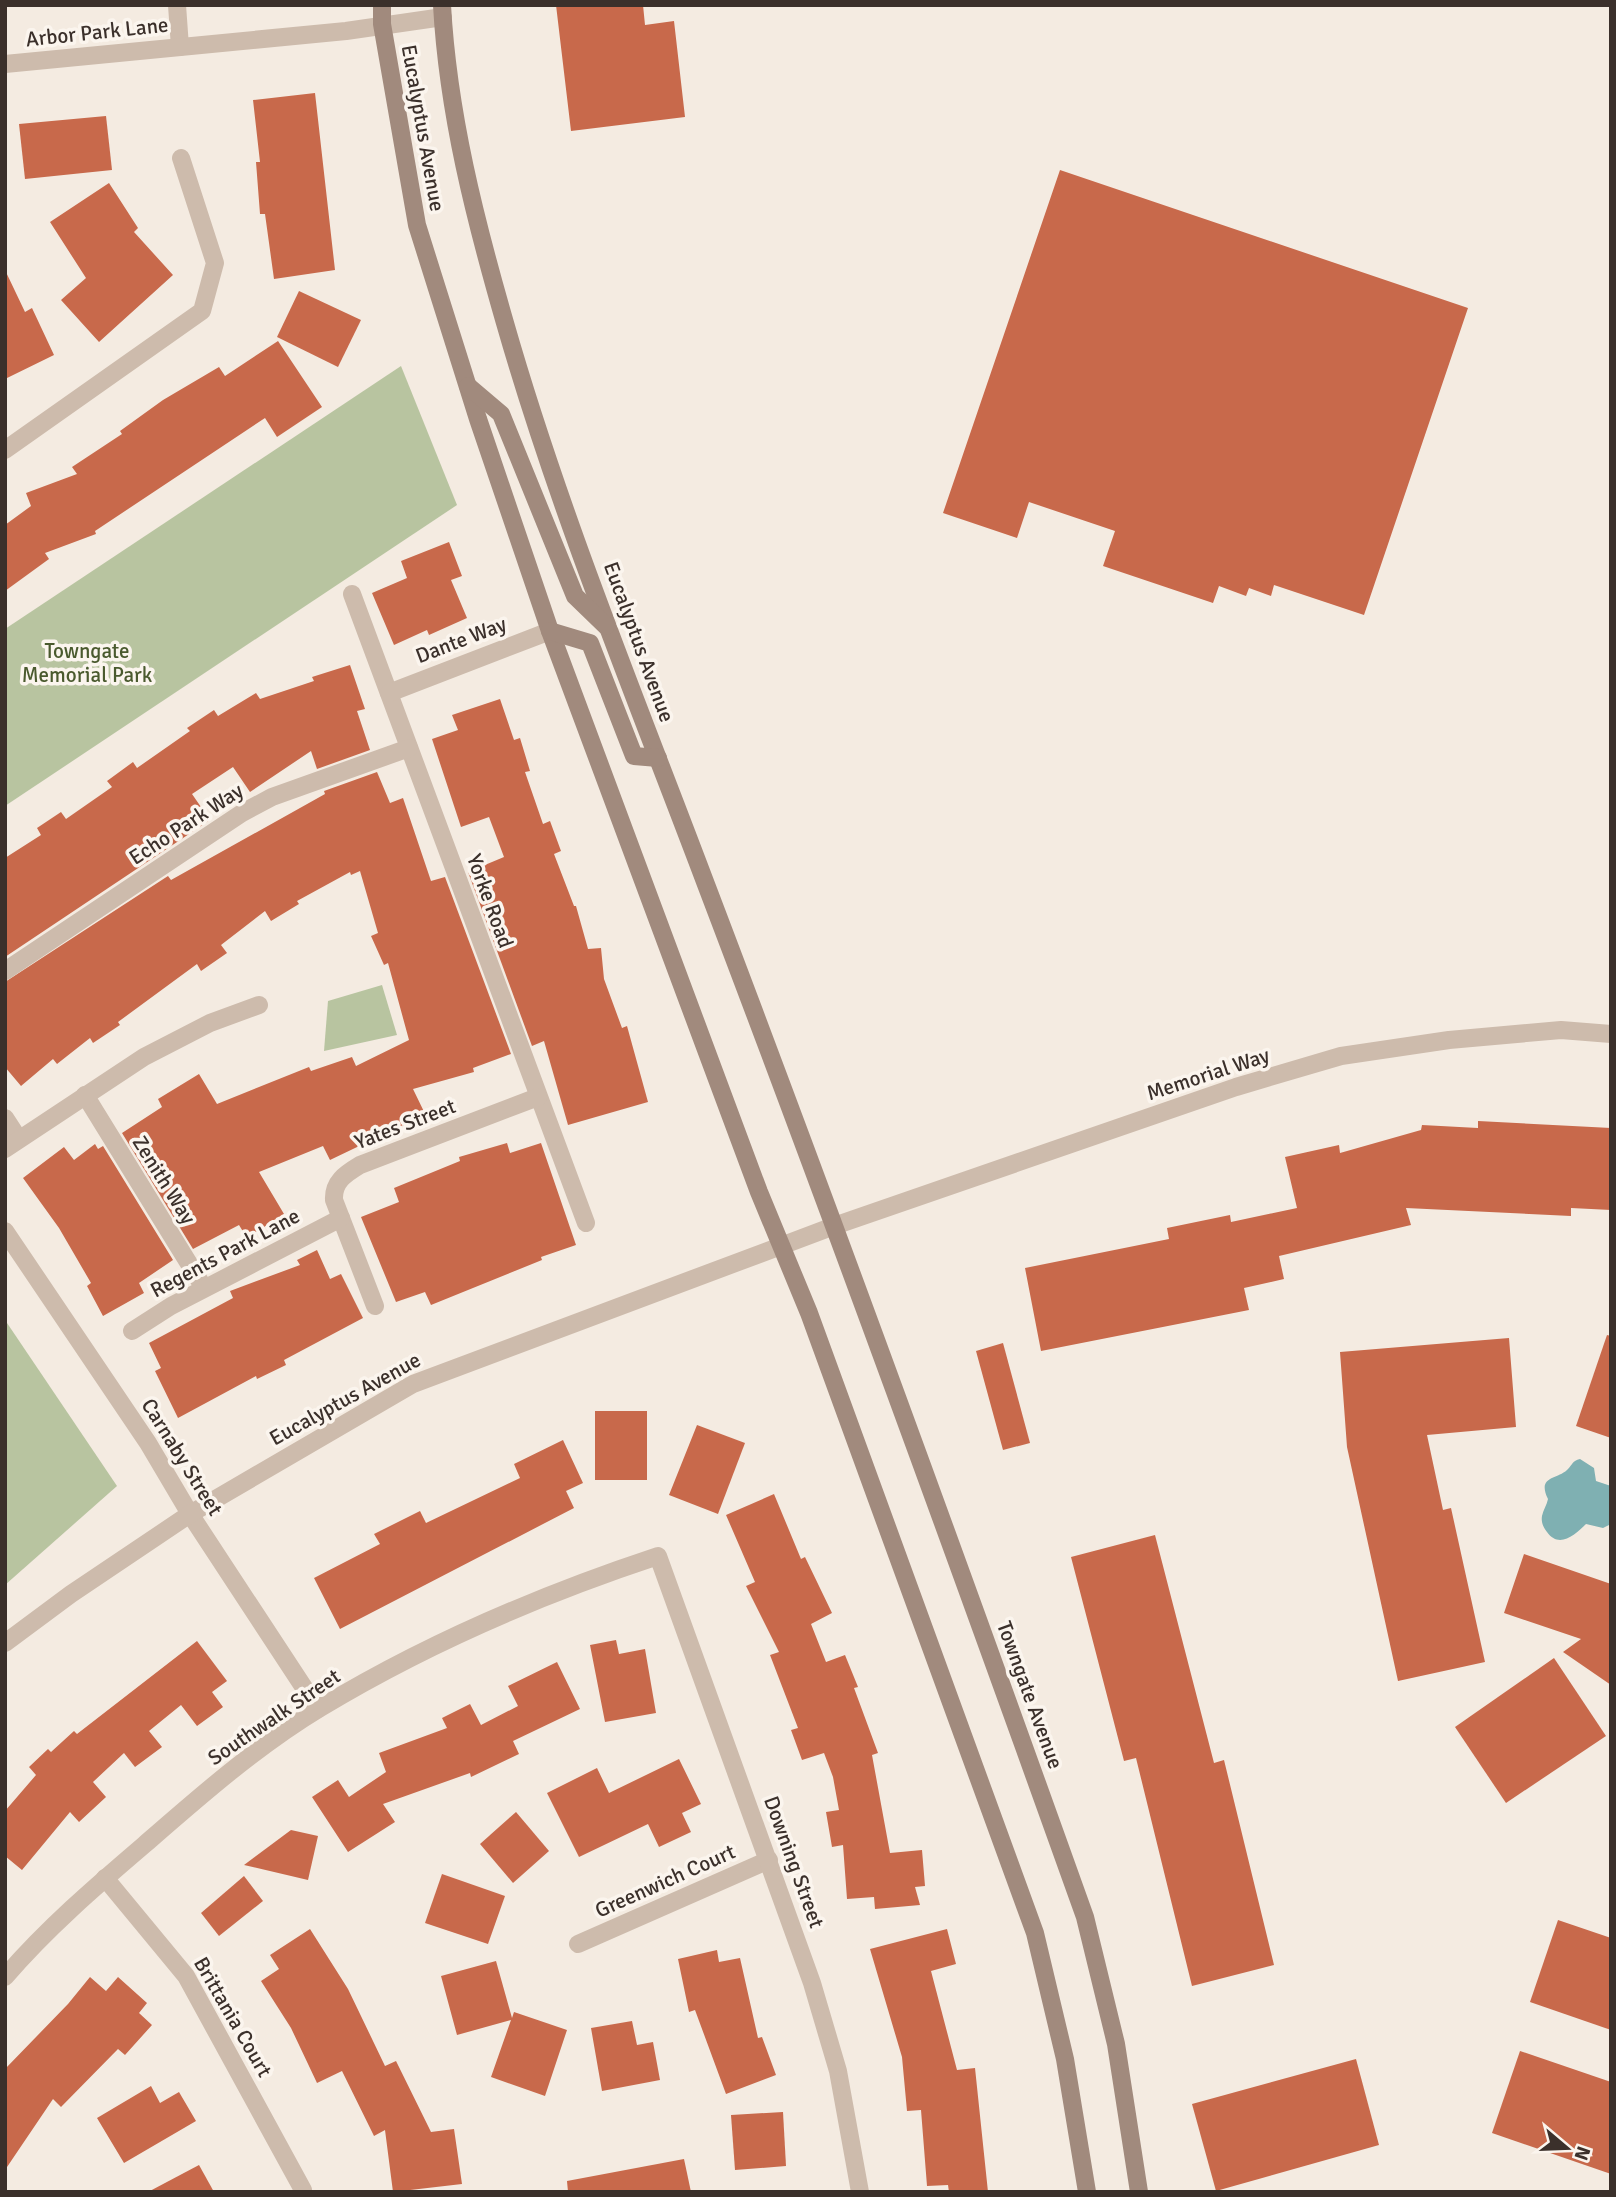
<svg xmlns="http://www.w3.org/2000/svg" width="1616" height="2197" font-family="Signika,sans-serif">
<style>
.green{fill:#b8c4a0}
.water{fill:#7fb0b2}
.building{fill:#c8694b}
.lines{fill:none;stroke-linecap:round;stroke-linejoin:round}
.minor{stroke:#cdbbac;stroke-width:18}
.tertiary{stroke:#cdbbac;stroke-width:18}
.secondary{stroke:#a18a7d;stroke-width:18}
.labels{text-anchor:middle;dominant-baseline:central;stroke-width:7;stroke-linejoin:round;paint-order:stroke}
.street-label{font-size:21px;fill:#3b302b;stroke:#fbf5ee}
.park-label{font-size:21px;fill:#4a5a2e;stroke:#fbf5ee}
</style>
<rect width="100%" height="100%" fill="#f4ebe1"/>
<g class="green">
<path d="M 401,366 L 457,505 L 5,806 L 5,629 Z"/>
<path d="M 382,985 L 397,1035 L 324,1051 L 328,1001 Z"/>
<path d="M 5,1320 L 117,1486 L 5,1585 Z"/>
</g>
<path class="water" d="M 1580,1459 L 1594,1468 L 1596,1481 L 1611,1486 L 1611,1524 L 1603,1528 L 1586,1524 C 1575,1535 1559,1549 1547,1532 C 1543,1527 1541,1522 1542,1516 C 1543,1510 1547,1505 1548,1499 C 1537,1476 1556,1480 1567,1470 C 1573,1464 1572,1461 1580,1459 Z"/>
<g class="building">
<path d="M 556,5 L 643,5 L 645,25 L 674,21 L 685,117 L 571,131 Z"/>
<path d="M 315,93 L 335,270 L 274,279 L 265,214 L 260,214 L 256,162 L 260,162 L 253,100 Z"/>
<path d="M 106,116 L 112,170 L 25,179 L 19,124 Z"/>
<path d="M 1060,170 L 1468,308 L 1364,615 L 1274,585 L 1271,596 L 1249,588 L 1246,596 L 1219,586 L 1213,603 L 1103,566 L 1115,531 L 1029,502 L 1017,538 L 943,513 Z"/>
<path d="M 109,183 L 138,228 L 134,232 L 173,275 L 99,342 L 61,300 L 86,278 L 50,222 Z"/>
<path d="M 5,270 L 25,312 L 32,308 L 54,355 L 5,379 Z"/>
<path d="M 299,291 L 361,320 L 338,367 L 277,337 Z"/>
<path d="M 278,341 L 322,407 L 277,437 L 265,418 L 95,531 L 96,534 L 45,553 L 49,559 L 5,591 L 5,525 L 31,506 L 26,493 L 77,474 L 72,467 L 122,434 L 120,431 L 163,400 L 219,367 L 225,376 Z"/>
<path d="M 449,542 L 462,576 L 451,580 L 467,618 L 429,635 L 427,630 L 394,645 L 372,593 L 407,578 L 401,561 Z"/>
<path d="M 350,665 L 365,709 L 357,711 L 370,750 L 317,769 L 311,751 L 250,792 L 233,767 L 192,794 L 210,820 L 5,957 L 5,858 L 41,835 L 37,828 L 61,812 L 66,819 L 112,787 L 107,781 L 133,762 L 137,768 L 190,731 L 187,728 L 214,710 L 218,716 L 256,693 L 260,699 L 314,681 L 312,677 Z"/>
<path d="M 500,699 L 514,740 L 520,738 L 530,771 L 525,772 L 543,824 L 550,821 L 561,851 L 554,854 L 574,906 L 576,906 L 588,949 L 601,948 L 604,979 L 622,1028 L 627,1026 L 648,1102 L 568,1125 L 544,1041 L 532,1046 L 468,872 L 504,857 L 489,817 L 461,827 L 432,739 L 458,730 L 452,715 Z"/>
<path d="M 377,772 L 390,803 L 403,798 L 431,881 L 445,877 L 511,1054 L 473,1068 L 474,1072 L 413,1089 L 429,1122 L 407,1132 L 403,1125 L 330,1160 L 323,1146 L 259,1172 L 284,1214 L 247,1238 L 239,1225 L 193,1249 L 122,1133 L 162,1107 L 158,1099 L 199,1074 L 217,1104 L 309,1067 L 311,1071 L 352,1057 L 356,1066 L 409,1040 L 388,963 L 384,965 L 371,936 L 378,933 L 360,871 L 351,875 L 350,872 L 297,901 L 299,904 L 271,921 L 265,911 L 221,945 L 227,953 L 201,971 L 197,964 L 118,1022 L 120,1025 L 93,1043 L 90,1038 L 57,1064 L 53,1059 L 21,1086 L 5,1067 L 5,982 L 168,876 L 171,880 L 325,794 L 324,791 Z"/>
<path d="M 1478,1121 L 1611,1128 L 1611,1210 L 1571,1208 L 1571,1216 L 1406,1208 L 1411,1225 L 1279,1256 L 1284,1279 L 1244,1288 L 1249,1310 L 1041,1351 L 1025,1268 L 1169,1239 L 1167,1228 L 1230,1215 L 1231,1222 L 1297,1208 L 1285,1157 L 1339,1145 L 1340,1153 L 1421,1130 L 1422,1125 L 1478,1128 Z"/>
<path d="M 507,1143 L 510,1153 L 541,1143 L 576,1245 L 541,1257 L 542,1260 L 431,1305 L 425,1292 L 396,1302 L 361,1217 L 399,1202 L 394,1188 L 460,1161 L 459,1157 Z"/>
<path d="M 95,1144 L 98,1149 L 103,1146 L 173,1260 L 139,1283 L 144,1293 L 103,1316 L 87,1286 L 91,1283 L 59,1228 L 23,1178 L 64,1147 L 74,1160 Z"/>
<path d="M 317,1250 L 330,1279 L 341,1274 L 363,1318 L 284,1360 L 286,1365 L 257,1379 L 256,1376 L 178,1418 L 155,1371 L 161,1368 L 149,1343 L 233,1298 L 230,1291 L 300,1265 L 297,1260 Z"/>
<path d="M 1607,1335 L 1611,1336 L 1611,1438 L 1576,1426 Z"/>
<path d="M 1509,1338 L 1516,1427 L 1427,1435 L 1443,1510 L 1451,1508 L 1485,1662 L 1398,1681 L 1347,1447 L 1340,1352 Z"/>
<path d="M 1003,1343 L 1030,1443 L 1003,1450 L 976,1351 Z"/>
<rect x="595" y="1411" width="52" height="69"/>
<path d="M 697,1425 L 745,1443 L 718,1514 L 669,1495 Z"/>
<path d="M 563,1440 L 583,1483 L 566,1491 L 574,1508 L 340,1629 L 314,1578 L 380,1544 L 374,1534 L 420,1511 L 426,1523 L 520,1478 L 514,1464 Z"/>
<path d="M 774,1494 L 801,1559 L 805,1557 L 832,1613 L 811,1624 L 826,1662 L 845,1655 L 858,1687 L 854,1688 L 878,1753 L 872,1755 L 890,1853 L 922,1850 L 925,1886 L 915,1887 L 920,1905 L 875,1909 L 874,1897 L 847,1899 L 843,1845 L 832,1847 L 826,1812 L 839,1810 L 833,1777 L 824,1753 L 802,1760 L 791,1730 L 798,1728 L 770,1655 L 779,1652 L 746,1586 L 755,1582 L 726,1515 Z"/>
<path d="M 1155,1535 L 1214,1763 L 1224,1760 L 1274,1965 L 1192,1986 L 1136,1758 L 1124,1761 L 1071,1557 Z"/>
<path d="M 1524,1554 L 1611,1584 L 1611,1685 L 1563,1652 L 1581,1639 L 1504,1613 Z"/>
<path d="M 616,1640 L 619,1654 L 645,1649 L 656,1713 L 605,1722 L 590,1645 Z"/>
<path d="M 197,1641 L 227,1681 L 212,1692 L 223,1707 L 197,1726 L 181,1705 L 149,1731 L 162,1747 L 135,1767 L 124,1753 L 93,1782 L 106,1797 L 79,1822 L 70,1812 L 22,1870 L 5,1856 L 5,1811 L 36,1775 L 29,1767 L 48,1749 L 51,1752 L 74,1731 L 77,1734 Z"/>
<path d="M 1554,1658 L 1606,1736 L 1506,1803 L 1455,1727 Z"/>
<path d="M 557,1662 L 580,1709 L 513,1741 L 519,1754 L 471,1777 L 470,1773 L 383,1804 L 395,1822 L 348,1852 L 312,1797 L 338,1780 L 349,1797 L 386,1772 L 379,1753 L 447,1728 L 442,1718 L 470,1704 L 481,1725 L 518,1706 L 508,1686 Z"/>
<path d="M 679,1759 L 701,1804 L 682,1813 L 691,1832 L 659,1847 L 648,1824 L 579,1857 L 547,1793 L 597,1768 L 609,1793 Z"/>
<path d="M 516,1812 L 549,1851 L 513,1883 L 480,1844 Z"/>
<path d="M 291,1830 L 318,1836 L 308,1880 L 244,1865 Z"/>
<path d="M 442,1874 L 505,1896 L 488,1944 L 425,1923 Z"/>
<path d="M 244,1876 L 263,1901 L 219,1936 L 201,1913 Z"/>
<path d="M 1558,1920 L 1611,1938 L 1611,2030 L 1530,2002 Z"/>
<path d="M 310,1929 L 348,1989 L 385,2066 L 396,2061 L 431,2132 L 454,2129 L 462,2184 L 393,2192 L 385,2130 L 374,2136 L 342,2071 L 317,2083 L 291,2028 L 261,1981 L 279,1969 L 270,1955 Z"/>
<path d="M 947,1929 L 956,1964 L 931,1971 L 957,2070 L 975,2068 L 988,2192 L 949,2192 L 948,2185 L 927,2186 L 921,2110 L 907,2111 L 902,2057 L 870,1949 Z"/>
<path d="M 717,1950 L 719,1962 L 740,1958 L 758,2038 L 762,2037 L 776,2075 L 726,2094 L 695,2010 L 689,2012 L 678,1959 Z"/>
<path d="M 496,1961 L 512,2018 L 514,2012 L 567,2030 L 545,2096 L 491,2077 L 511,2020 L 457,2035 L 441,1976 Z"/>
<path d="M 90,1977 L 106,1991 L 118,1977 L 147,2003 L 139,2013 L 152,2025 L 125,2055 L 118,2049 L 61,2107 L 53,2099 L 5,2170 L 5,2069 L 68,2004 Z"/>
<path d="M 632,2021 L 637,2045 L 653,2042 L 660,2080 L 602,2091 L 591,2028 Z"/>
<path d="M 1520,2051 L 1611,2082 L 1611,2174 L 1492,2133 Z"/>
<path d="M 1356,2059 L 1379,2145 L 1216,2191 L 1192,2104 Z"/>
<path d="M 151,2086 L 160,2103 L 179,2092 L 196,2121 L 124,2163 L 97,2118 Z"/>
<path d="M 783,2112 L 786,2166 L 735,2170 L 731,2115 Z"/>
<path d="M 684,2159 L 691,2192 L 568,2192 L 567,2181 Z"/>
<path d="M 199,2165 L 214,2192 L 148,2192 Z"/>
</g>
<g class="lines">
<g class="minor">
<path d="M 177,5 L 180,47"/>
<path d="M 5,450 L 202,311 L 215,263 L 181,158"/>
<path d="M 352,594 L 586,1223"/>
<path d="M 389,693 L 550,631"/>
<path d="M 5,971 L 242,813 L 272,797 L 409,748"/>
<path d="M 85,1095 L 204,1288"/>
<path d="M 5,1118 L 18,1138"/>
<path d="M 5,1149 L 144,1057 L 210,1023 L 259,1005"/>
<path d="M 5,1231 L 148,1443 L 190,1514 L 318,1709"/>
<path d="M 375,1306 L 334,1200 C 333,1182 345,1174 360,1165 L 538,1097"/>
<path d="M 132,1331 L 171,1306 L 341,1218"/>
<path d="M 105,1878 L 186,1976 L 303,2190"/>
<path d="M 578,1944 L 769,1860"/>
<path d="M 5,1977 C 46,1929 96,1886 144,1845 C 199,1797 257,1746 320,1708 C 426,1644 540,1595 658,1556 L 812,1983 L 838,2071 L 860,2192"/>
</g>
<g class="tertiary">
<path d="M 5,64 L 346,31 L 443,17"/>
<path d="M 5,1643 L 71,1594 L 190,1514 L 413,1384 L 834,1226 L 1236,1087 L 1341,1056 L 1449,1040 L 1561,1030 L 1611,1034"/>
</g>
<g class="secondary">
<path d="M 382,5 L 382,24 L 417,225 L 478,419 L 550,631 L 759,1192 L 809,1313 L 1035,1933 L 1065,2059 L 1087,2192"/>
<path d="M 442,5 C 448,114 475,219 505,323 C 560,515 637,701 707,887 C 837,1229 962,1573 1085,1917 L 1116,2044 L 1139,2192"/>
<path d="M 468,386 L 501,414 L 575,596 L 606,626"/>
<path d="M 550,631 L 590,643 L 634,756 L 658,758"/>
</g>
</g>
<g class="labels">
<g class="street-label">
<text transform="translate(97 32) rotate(-6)">Arbor Park Lane</text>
<text transform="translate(423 128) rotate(80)">Eucalyptus Avenue</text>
<text transform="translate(461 640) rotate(-21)">Dante Way</text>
<text transform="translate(639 642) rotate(70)">Eucalyptus Avenue</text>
<text transform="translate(186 824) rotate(-33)">Echo Park Way</text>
<text transform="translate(490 901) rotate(70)">Yorke Road</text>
<text transform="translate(1208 1074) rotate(-18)">Memorial Way</text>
<text transform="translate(405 1124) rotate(-21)">Yates Street</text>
<text transform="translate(164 1180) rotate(58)">Zenith Way</text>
<text transform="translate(225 1253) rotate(-28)">Regents Park Lane</text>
<text transform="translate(345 1399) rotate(-29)">Eucalyptus Avenue</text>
<text transform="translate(182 1457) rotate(58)">Carnaby Street</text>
<text transform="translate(1030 1695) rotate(70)">Towngate Avenue</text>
<text transform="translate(274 1717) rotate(-34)">Southwalk Street</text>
<text transform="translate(794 1862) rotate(70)">Downing Street</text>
<text transform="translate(665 1881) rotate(-24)">Greenwich Court</text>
<text transform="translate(233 2017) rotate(60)">Brittania Court</text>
</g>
<g class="park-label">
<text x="87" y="651">Towngate<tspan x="87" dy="24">Memorial Park</tspan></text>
</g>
</g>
<rect width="1616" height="2197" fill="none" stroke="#3b302b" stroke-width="14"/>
<g transform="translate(1567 2148) rotate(109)" stroke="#fbf5ee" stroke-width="5" paint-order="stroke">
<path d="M0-5L12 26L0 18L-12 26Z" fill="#3b302b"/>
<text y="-10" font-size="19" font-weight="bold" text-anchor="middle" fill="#3b302b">N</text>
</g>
</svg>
